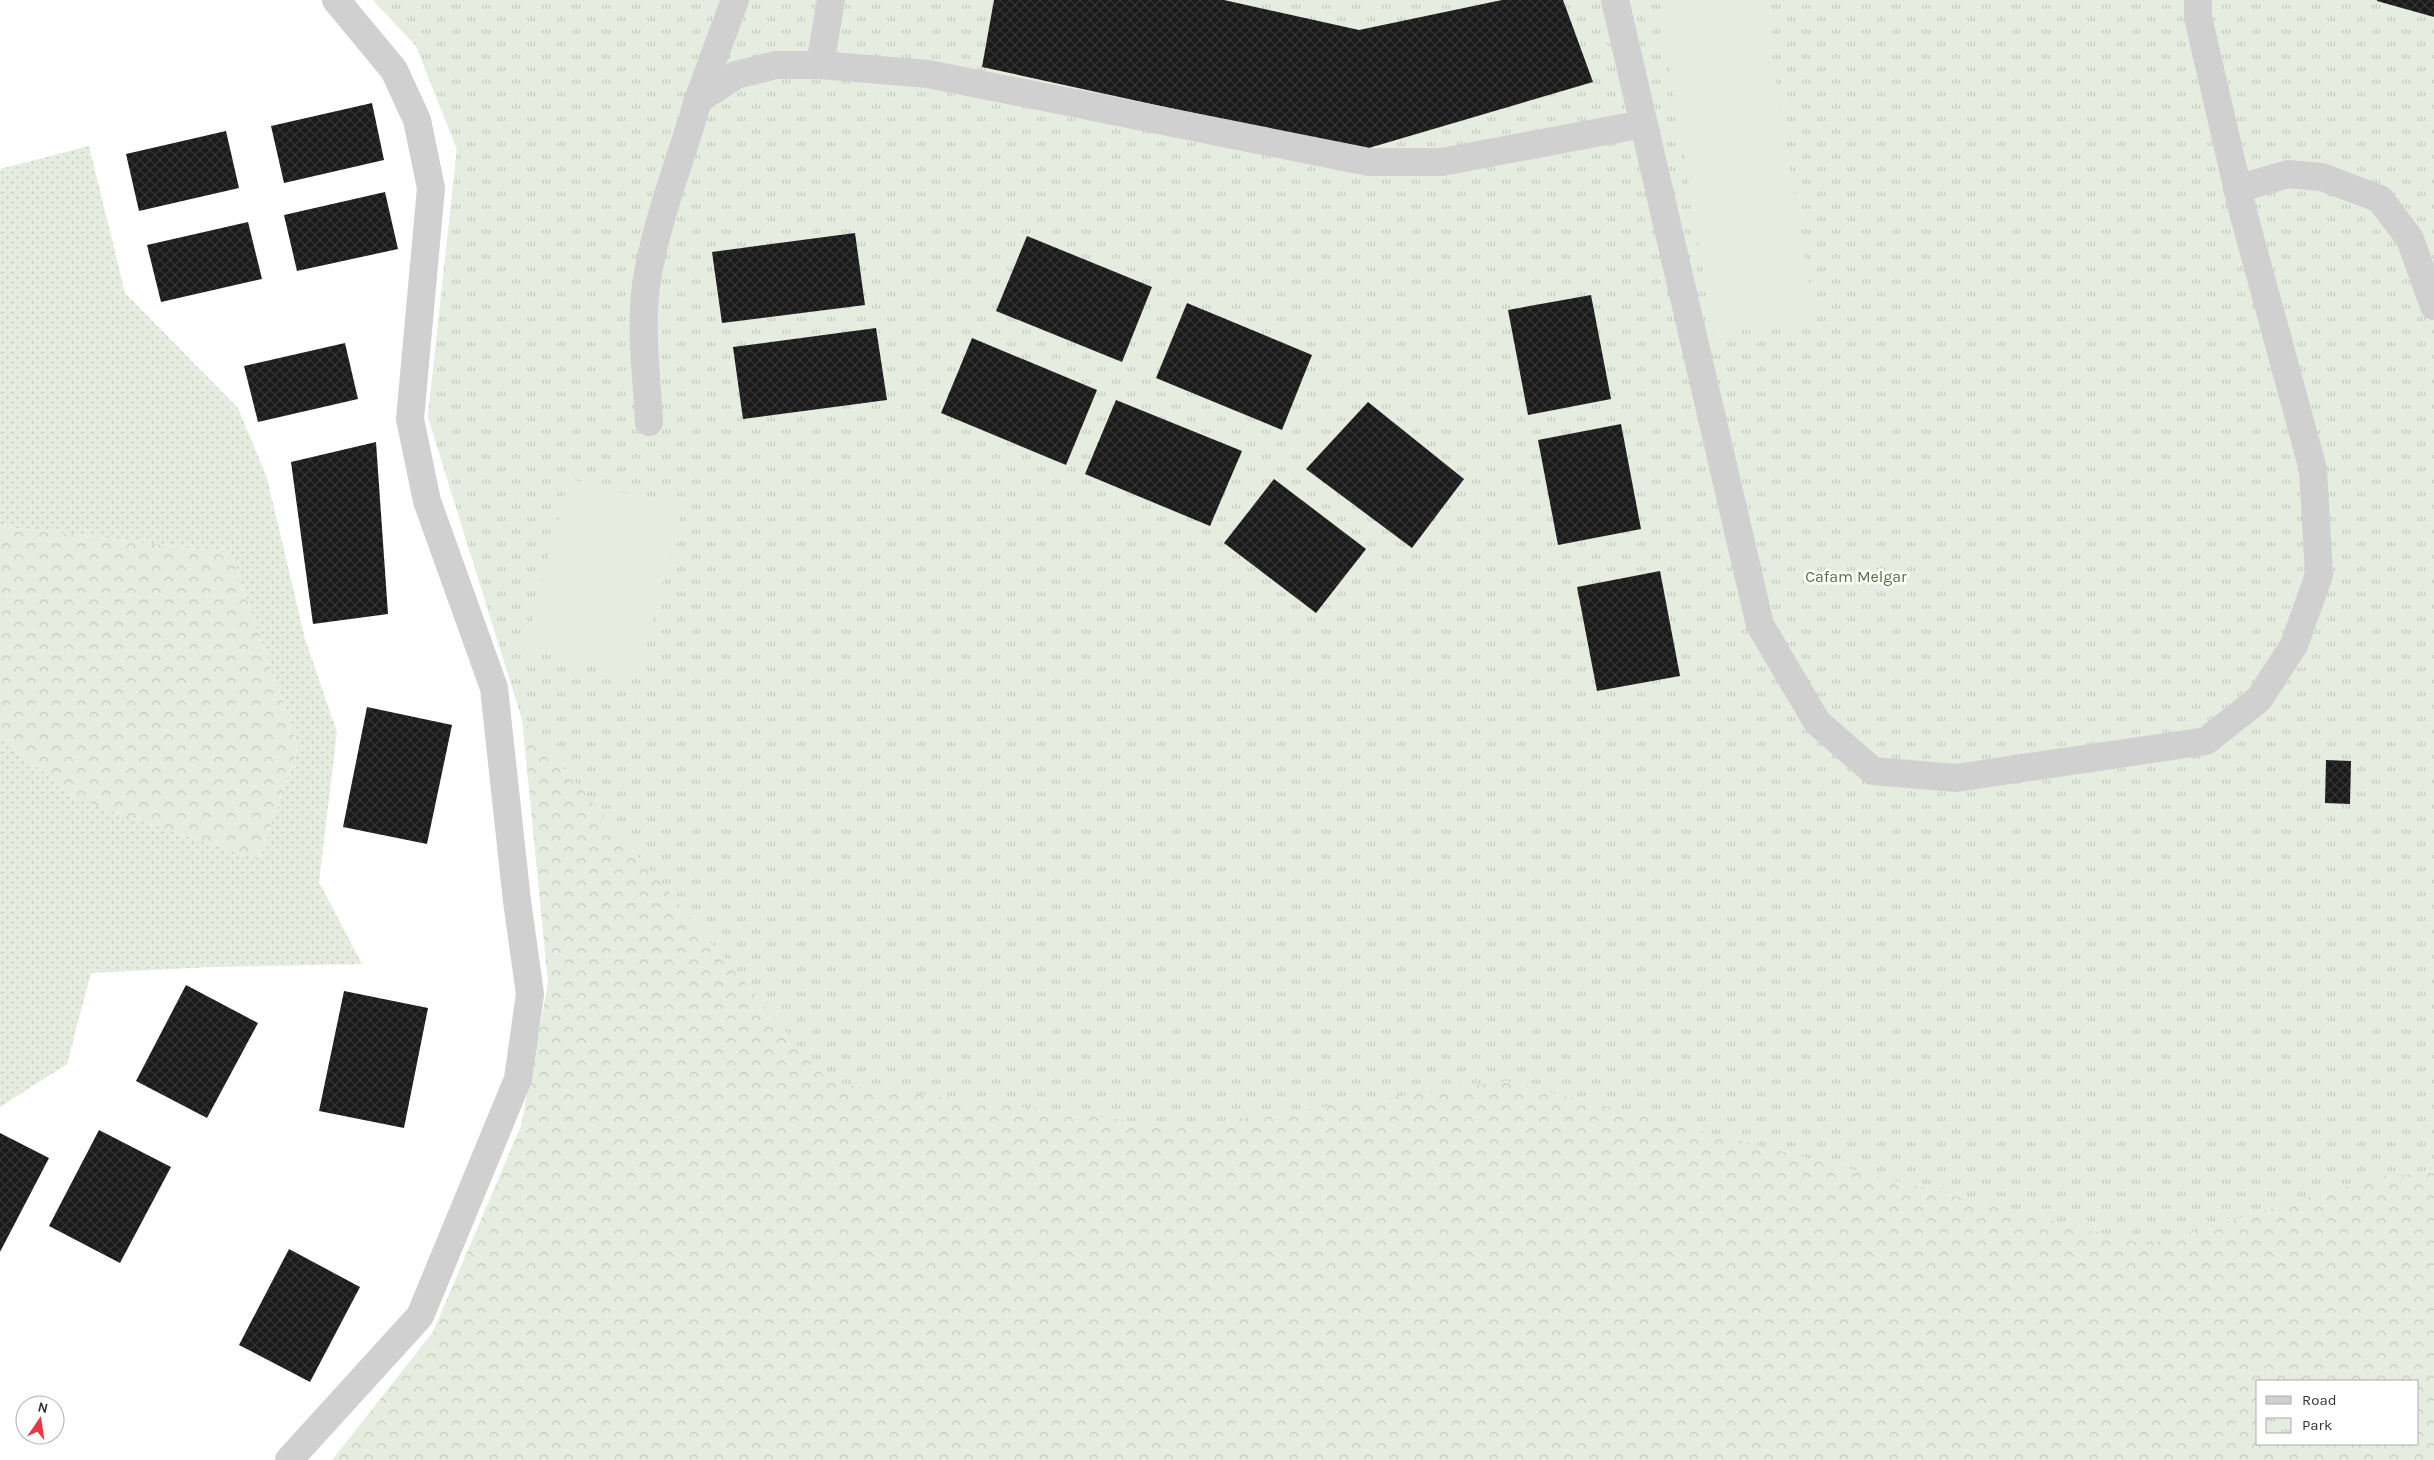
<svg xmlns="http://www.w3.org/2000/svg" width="2434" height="1460" font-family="Karla,sans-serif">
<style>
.grass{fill:url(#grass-dots)}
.forest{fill:url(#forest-crowns);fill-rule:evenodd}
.park{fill:url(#park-tufts)}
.garden{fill:#e6ecdf}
.building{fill:url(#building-cross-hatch)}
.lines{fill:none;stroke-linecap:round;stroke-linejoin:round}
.minor{stroke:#d0d0d0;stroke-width:28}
.labels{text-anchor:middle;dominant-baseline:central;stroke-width:5;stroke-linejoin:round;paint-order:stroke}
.park-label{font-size:16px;fill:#56703f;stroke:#fff}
</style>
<defs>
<pattern id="grass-dots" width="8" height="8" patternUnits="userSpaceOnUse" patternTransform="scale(1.25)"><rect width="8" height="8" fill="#e6ecdf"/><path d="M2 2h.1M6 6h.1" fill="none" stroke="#c6cbc0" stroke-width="1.8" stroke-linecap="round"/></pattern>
<pattern id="forest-crowns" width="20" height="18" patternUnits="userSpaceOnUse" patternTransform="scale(1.25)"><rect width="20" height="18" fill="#e6ecdf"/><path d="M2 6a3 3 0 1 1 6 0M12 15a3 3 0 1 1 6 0" fill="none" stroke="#c6cbc0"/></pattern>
<pattern id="park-tufts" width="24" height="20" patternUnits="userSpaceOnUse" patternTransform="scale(1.25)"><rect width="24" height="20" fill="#e6ecdf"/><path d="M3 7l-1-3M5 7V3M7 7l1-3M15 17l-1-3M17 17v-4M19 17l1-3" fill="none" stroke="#c6cbc0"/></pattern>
<pattern id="building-cross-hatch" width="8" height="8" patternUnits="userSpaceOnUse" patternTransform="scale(1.25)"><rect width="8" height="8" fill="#1a1a1a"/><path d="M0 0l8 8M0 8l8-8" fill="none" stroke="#333"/></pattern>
</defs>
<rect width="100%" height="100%" fill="#fff"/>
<path class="grass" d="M 89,146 L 125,293 L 238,408 L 267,478 L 305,639 L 337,732 L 319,882 L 362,964 L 213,967 L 91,973 L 67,1064 L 0,1107 L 0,736 L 76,799 L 259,860 L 298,747 L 231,553 L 0,526 L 0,169 Z"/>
<g class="forest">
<path d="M 373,0 L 2434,840 L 2434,1460 L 332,1460 L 433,1332 L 521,1126 L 548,983 L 522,719 L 428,417 L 457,149 L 416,46 ZM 2258,1381 L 2418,1381 L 2418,1444 L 2258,1444 Z"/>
<path d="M 0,526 L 231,553 L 298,747 L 259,860 L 76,799 L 0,736 Z"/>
</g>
<path class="park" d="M 373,0 L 2434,0 L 2434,1173 L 2383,1176 L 2147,1245 L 1506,1081 L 1181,1127 L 830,1083 L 522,719 L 428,417 L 457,149 L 416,46 Z"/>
<g class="garden">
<path d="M 1659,0 L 1763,0 L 1815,319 L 1713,335 Z"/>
<path d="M 569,479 L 683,508 L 638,678 L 525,648 Z"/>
</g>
<g class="building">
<path d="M 994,0 L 1224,0 L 1359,30 L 1502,0 L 1563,0 L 1593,82 L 1362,150 L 982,67 Z"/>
<path d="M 2434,0 L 2434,17 L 2377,1 L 2377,0 Z"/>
<path d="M 372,103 L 384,160 L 284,183 L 271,126 Z"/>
<path d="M 226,131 L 239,188 L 139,211 L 126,154 Z"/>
<path d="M 385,192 L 398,249 L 297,271 L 284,215 Z"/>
<path d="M 248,222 L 262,279 L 161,302 L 147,245 Z"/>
<path d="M 855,233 L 865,305 L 722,323 L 712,252 Z"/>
<path d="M 1027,236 L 1152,287 L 1122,362 L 996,311 Z"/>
<path d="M 1591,295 L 1611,399 L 1528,415 L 1508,310 Z"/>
<path d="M 1187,303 L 1312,355 L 1282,430 L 1156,378 Z"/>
<path d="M 876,328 L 887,400 L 743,419 L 733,347 Z"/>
<path d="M 972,338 L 1097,390 L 1066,465 L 941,413 Z"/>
<path d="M 345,343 L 358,399 L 258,422 L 244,366 Z"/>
<path d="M 1116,400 L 1242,451 L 1210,526 L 1085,474 Z"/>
<path d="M 1368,402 L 1464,479 L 1412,548 L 1306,469 Z"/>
<path d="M 1621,424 L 1641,529 L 1558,545 L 1538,440 Z"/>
<path d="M 376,442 L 388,614 L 313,624 L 291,462 Z"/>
<path d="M 1274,479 L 1366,549 L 1316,613 L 1224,543 Z"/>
<path d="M 1660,571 L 1680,676 L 1597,691 L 1577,587 Z"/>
<path d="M 367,707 L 452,725 L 427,844 L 343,827 Z"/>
<path d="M 2326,760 L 2351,761 L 2350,804 L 2325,803 Z"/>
<path d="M 186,985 L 258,1023 L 207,1118 L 136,1081 Z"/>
<path d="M 344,991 L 428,1008 L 404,1128 L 319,1111 Z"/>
<path d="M 99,1130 L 171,1167 L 120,1263 L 49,1226 Z"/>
<path d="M 0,1133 L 49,1158 L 0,1252 Z"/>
<path d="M 289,1249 L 360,1287 L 310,1382 L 239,1345 Z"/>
</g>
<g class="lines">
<g class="minor">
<path d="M 1615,0 L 1760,625 L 1817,722 L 1873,771 L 1956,778 L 2206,741 L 2259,699 L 2294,645 L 2319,575 L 2313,469 L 2243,212 L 2198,17 L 2198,0"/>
<path d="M 820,65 L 831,0"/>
<path d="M 698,100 L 735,0"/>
<path d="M 2237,189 L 2288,174 L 2322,177 L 2380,199 L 2410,239 L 2434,306"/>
<path d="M 649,422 C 647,379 640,329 646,286 C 655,222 681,161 698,100 L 736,75 L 776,65 L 820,65 L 928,74 L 1369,162 L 1442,162 L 1643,124"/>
<path d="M 289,1460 L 420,1316 L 518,1079 L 530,994 L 517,901 L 494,688 L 427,501 L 410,419 L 431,188 L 417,120 L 394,70 L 336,0"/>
</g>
</g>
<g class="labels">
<g class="park-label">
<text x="1856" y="576">Cafam Melgar</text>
</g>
</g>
<rect x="2256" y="1380" width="162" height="65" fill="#ffffff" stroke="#adadad"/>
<rect x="2266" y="1396" width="25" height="8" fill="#d0d0d0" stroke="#adadad"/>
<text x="2302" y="1405" font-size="15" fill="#333333">Road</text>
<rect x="2266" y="1418" width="25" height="15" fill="url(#park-tufts)" stroke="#adadad"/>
<text x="2302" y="1430" font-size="15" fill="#333333">Park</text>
<g transform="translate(40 1420) rotate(13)"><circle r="24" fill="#ffffff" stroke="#adadad"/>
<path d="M0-4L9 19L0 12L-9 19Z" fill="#e63946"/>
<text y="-8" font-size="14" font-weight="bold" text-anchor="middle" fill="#333333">N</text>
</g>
</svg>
